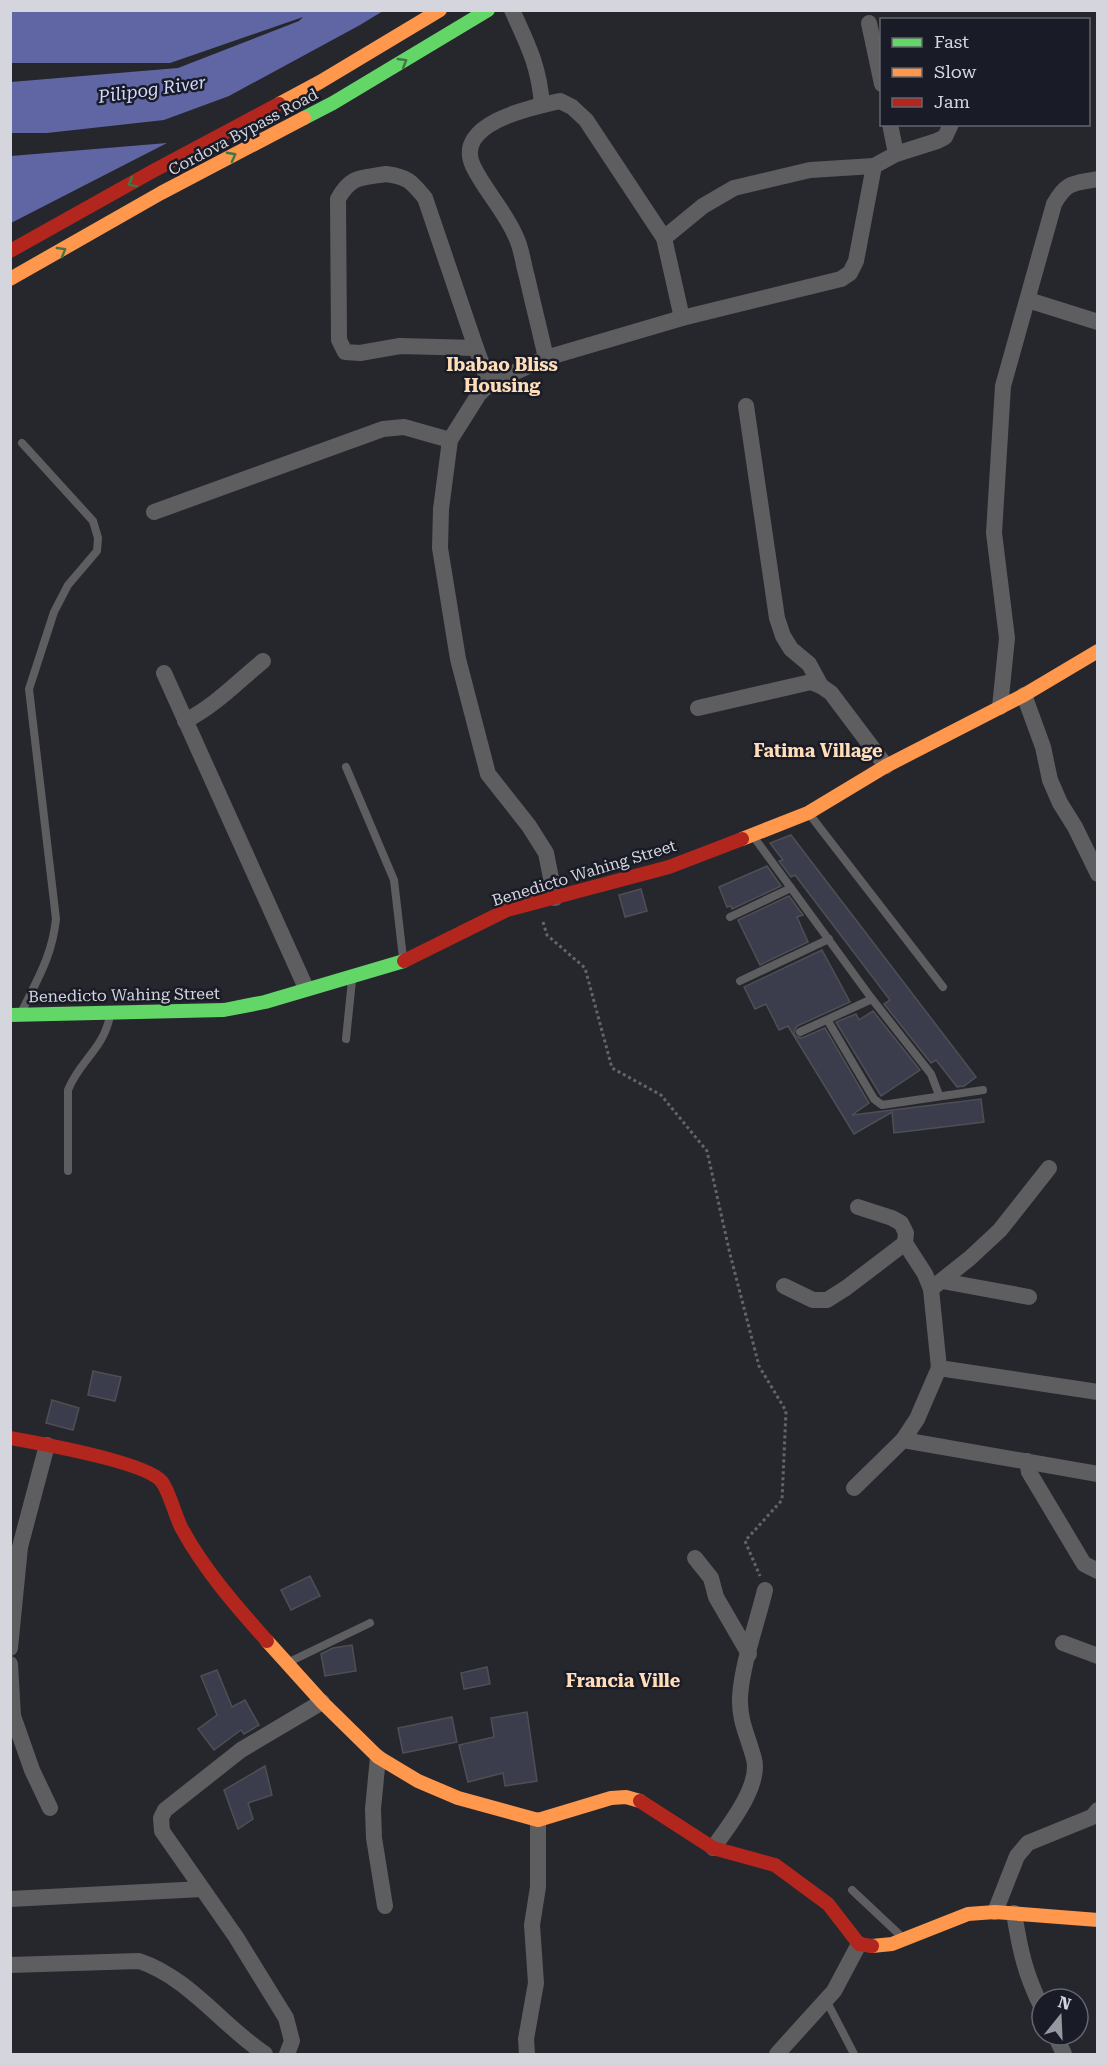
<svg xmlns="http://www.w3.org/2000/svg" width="1108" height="2065" font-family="'Roboto Serif',serif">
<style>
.water{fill:#6066a4}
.building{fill:#3c3d4c;stroke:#4e4f55;stroke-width:1.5}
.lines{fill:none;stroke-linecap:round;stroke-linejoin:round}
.path{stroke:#646468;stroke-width:3;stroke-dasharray:3 3;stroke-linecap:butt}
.lane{stroke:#5e5e61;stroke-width:8}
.street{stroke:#5e5e61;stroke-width:16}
.fast{stroke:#63d668;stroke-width:14}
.slow{stroke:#ff974d;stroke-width:14}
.jam{stroke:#b3261e;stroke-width:14}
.oneway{stroke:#3e7847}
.labels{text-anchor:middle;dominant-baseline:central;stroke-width:5;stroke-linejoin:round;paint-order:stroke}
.street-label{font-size:16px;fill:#d4d5dd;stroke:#191b26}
.water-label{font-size:18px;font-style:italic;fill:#d2d8ff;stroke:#191b26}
.neighbourhood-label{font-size:18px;font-weight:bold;fill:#ffddb9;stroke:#191b26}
</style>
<rect width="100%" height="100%" fill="#26272d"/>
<g class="water">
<path d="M 10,11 L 11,10 L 383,11 L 360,25 L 229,96 L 164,120 L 47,133 L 11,133 L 11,82 L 178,68 L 299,21 L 303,17 L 170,63 L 11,63 Z"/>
<path d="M 167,143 L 11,223 L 11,156 Z"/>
</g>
<g class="building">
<path d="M 791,835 L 976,1077 L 964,1086 L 957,1087 L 936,1060 L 931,1063 L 884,1004 L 890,1000 L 795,875 L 791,877 L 779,861 L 783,860 L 770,843 Z"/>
<path d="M 767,866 L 781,886 L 732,909 L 731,906 L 727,907 L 719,887 Z"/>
<path d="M 641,889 L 647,911 L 625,917 L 619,895 Z"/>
<path d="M 789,896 L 803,915 L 797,917 L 808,942 L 760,965 L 738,920 Z"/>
<path d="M 822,950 L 850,1002 L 797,1026 L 795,1029 L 794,1034 L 797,1037 L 802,1038 L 825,1028 L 869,1103 L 852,1115 L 981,1099 L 984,1122 L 894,1133 L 892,1112 L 854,1134 L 788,1026 L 779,1030 L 766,1004 L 755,1009 L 744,987 Z"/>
<path d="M 873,1011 L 920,1070 L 881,1096 L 836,1022 L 856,1014 L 859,1020 Z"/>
<path d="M 93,1371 L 121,1377 L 115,1401 L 88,1395 Z"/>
<path d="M 52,1400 L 79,1408 L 73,1430 L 46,1423 Z"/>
<path d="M 310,1576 L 320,1596 L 291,1610 L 281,1590 Z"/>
<path d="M 352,1645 L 356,1671 L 325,1676 L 321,1654 L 333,1648 Z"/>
<path d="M 487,1667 L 490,1684 L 464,1689 L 461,1673 Z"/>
<path d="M 217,1670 L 232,1707 L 245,1700 L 259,1725 L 244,1734 L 241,1730 L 214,1750 L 198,1729 L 217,1715 L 201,1676 Z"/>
<path d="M 527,1712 L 537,1781 L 505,1786 L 503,1773 L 468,1782 L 459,1745 L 494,1737 L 491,1718 Z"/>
<path d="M 452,1717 L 457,1742 L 403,1753 L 398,1728 Z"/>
<path d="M 265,1766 L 272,1795 L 248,1803 L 253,1819 L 238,1829 L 224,1790 Z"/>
</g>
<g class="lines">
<path class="path" d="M 543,922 L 547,935 L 585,968 L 612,1068 L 661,1095 L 707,1151 L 730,1254 L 759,1366 L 786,1411 L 782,1500 L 745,1541 L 760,1576"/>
<g class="lane">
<path d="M 22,443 L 93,521 L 98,538 L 97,551 L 68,585 L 54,612 L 29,689 L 56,919 C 52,956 38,978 22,1011"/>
<path d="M 346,767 L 394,880 L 403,958"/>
<path d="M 810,815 L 943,987"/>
<path d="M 753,836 L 872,999 L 931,1074 L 939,1095"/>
<path d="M 730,917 L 791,888"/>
<path d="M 740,981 L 829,939"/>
<path d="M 828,1021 L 874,1099 L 882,1105 L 983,1090"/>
<path d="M 800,1032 L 872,999"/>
<path d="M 346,1039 L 352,980"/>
<path d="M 68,1171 L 68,1090 C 80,1060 103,1050 110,1016"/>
<path d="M 289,1662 L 370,1623"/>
<path d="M 852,1890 L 902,1937"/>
<path d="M 826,2000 L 854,2054"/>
</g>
<g class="street">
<path d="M 512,10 C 528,45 539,66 542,105"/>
<path d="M 869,23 L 882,84"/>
<path d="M 890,124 L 896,154"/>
<path d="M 386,174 C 408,177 411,181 425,198 L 476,348 L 400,346 L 360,353 L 345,352 L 339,340 L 338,199 C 351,175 362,178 386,174 Z"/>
<path d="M 664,238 L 703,206 L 734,188 L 810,170 L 874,166 L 896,154 L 937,141 L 945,137 L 951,124"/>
<path d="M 1028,300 L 1098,322"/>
<path d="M 476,348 L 489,384"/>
<path d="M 546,358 C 540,331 533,304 527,277 C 523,264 522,249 516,237 C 505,211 485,191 473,166 C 453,123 533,107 560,101 L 572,107 L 586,120 L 664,238 L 682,318"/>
<path d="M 746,406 L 777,618 L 783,636 L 791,649 L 809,664 L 821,686"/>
<path d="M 154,512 L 383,429 L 404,427 L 450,440"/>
<path d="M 164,673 L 306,988"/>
<path d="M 1024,695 L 1043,747 L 1050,780 L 1060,803 L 1075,827 L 1098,874"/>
<path d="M 1000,707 L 1007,638 L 994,533 L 1003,386 L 1054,204 C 1067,181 1073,184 1098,179"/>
<path d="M 698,708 L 811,682 L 821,686 L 831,693 L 886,766"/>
<path d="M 185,721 C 216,705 236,683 263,661"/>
<path d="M 555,898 L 546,853 L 529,826 L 488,774 L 458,659 L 440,548 L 441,509 L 450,440 L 479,394 L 489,384 L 546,358 L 682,318 L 841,279 L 850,273 L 856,261 L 874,166"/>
<path d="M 858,1207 L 892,1218 L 901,1223 L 906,1233 L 905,1243 L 925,1274 L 931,1289 L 939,1368"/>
<path d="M 942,1281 L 1029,1297"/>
<path d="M 784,1286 L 813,1300 L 827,1300 L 846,1288 L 905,1243"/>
<path d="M 931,1289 L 970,1258 L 1000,1230 L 1049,1168"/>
<path d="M 903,1440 L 1098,1474"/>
<path d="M 1027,1461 L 1029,1472 L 1084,1564 L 1098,1571"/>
<path d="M 854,1488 L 903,1440 L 917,1419 L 939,1368 L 1098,1392"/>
<path d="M 695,1558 L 711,1578 L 716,1597 L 749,1654"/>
<path d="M 1063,1643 L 1098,1656"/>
<path d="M 10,1648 L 20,1547 L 47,1445"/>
<path d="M 10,1664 L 13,1716 L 32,1770 L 50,1808"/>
<path d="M 378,1757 L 373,1809 L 374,1838 L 385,1906"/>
<path d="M 713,1848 C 728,1827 761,1786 754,1759 C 748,1736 739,1721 740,1697 C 742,1664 757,1623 765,1590"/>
<path d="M 10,1899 L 202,1889"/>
<path d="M 995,1912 L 1017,1856 L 1028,1843 L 1092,1817 L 1098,1810"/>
<path d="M 1014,1913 C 1020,1950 1025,1974 1042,2008"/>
<path d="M 10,1965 L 139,1961 C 188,1977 223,2026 265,2054"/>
<path d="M 1055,2035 L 1064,2054"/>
<path d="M 287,2054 L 292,2041 L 286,2018 L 236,1937 L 162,1831 L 161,1818 L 165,1810 L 241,1750 L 322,1702"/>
<path d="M 527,2054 L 526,2039 L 536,1983 L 532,1925 L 538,1887 L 538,1820"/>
<path d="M 777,2054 L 834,1991 L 859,1944"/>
</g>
<g class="fast">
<path d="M 304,118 L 333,103 L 488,10"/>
<path d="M 10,1015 L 224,1010 L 265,1002 L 404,961"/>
</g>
<g class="slow">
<path d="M 279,104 L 320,82 L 440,10"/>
<path d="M 10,279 L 161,193 L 304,118"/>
<path d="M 742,839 L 808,813 L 886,766 L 1024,695 L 1098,651"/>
<path d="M 267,1641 L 322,1702 L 378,1757 L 418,1781 L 458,1798 L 538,1820 L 611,1798 L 626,1797 L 640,1801"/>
<path d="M 872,1946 L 892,1944 L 968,1914 L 995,1912 L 1098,1920"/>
</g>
<g class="jam">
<path d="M 10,251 L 153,171 L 279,104"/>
<path d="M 404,961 L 507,910 L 669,867 L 742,839"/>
<path d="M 10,1438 C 38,1443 147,1462 162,1482 C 170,1493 175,1516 182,1529 C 205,1571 236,1606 267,1641"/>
<path d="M 640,1801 L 713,1848 L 775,1865 L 828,1904 L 859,1944 L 872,1946"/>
</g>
</g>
<defs><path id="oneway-chevron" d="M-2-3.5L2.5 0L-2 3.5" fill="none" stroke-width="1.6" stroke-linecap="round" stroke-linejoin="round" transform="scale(1.5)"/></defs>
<g class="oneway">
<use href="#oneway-chevron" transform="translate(403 62) rotate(-31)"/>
<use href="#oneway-chevron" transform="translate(232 156) rotate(-28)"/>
<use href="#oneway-chevron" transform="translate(132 183) rotate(151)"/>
<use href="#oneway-chevron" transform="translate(62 251) rotate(-30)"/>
</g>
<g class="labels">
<g class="street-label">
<text transform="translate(243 132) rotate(-28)">Cordova Bypass Road</text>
<text transform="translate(584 873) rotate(-17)">Benedicto Wahing Street</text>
<text transform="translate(124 995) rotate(-1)">Benedicto Wahing Street</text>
</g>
<g class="water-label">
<text transform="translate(152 89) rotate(-8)">Pilipog River</text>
</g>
<g class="neighbourhood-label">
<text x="502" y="364">Ibabao Bliss<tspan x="502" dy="21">Housing</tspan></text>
<text x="818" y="750">Fatima Village</text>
<text x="623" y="1680">Francia Ville</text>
</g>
</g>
<rect width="1108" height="2065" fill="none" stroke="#d4d5dd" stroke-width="24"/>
<rect x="880" y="18" width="210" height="108" fill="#191b26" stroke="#64656f" stroke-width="1.5"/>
<rect x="892" y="38" width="30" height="9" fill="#63d668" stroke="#64656f" stroke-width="1.5"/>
<text x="934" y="48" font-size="18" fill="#d4d5dd">Fast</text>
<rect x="892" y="68" width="30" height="9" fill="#ff974d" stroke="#64656f" stroke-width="1.5"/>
<text x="934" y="78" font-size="18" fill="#d4d5dd">Slow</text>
<rect x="892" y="98" width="30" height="9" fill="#b3261e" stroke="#64656f" stroke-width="1.5"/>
<text x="934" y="108" font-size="18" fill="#d4d5dd">Jam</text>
<g transform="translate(1060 2017) rotate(18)"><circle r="28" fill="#191b26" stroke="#64656f" stroke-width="1.5"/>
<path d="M0-4.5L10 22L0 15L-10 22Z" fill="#97989f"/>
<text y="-9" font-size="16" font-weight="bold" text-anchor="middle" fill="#d4d5dd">N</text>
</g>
</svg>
